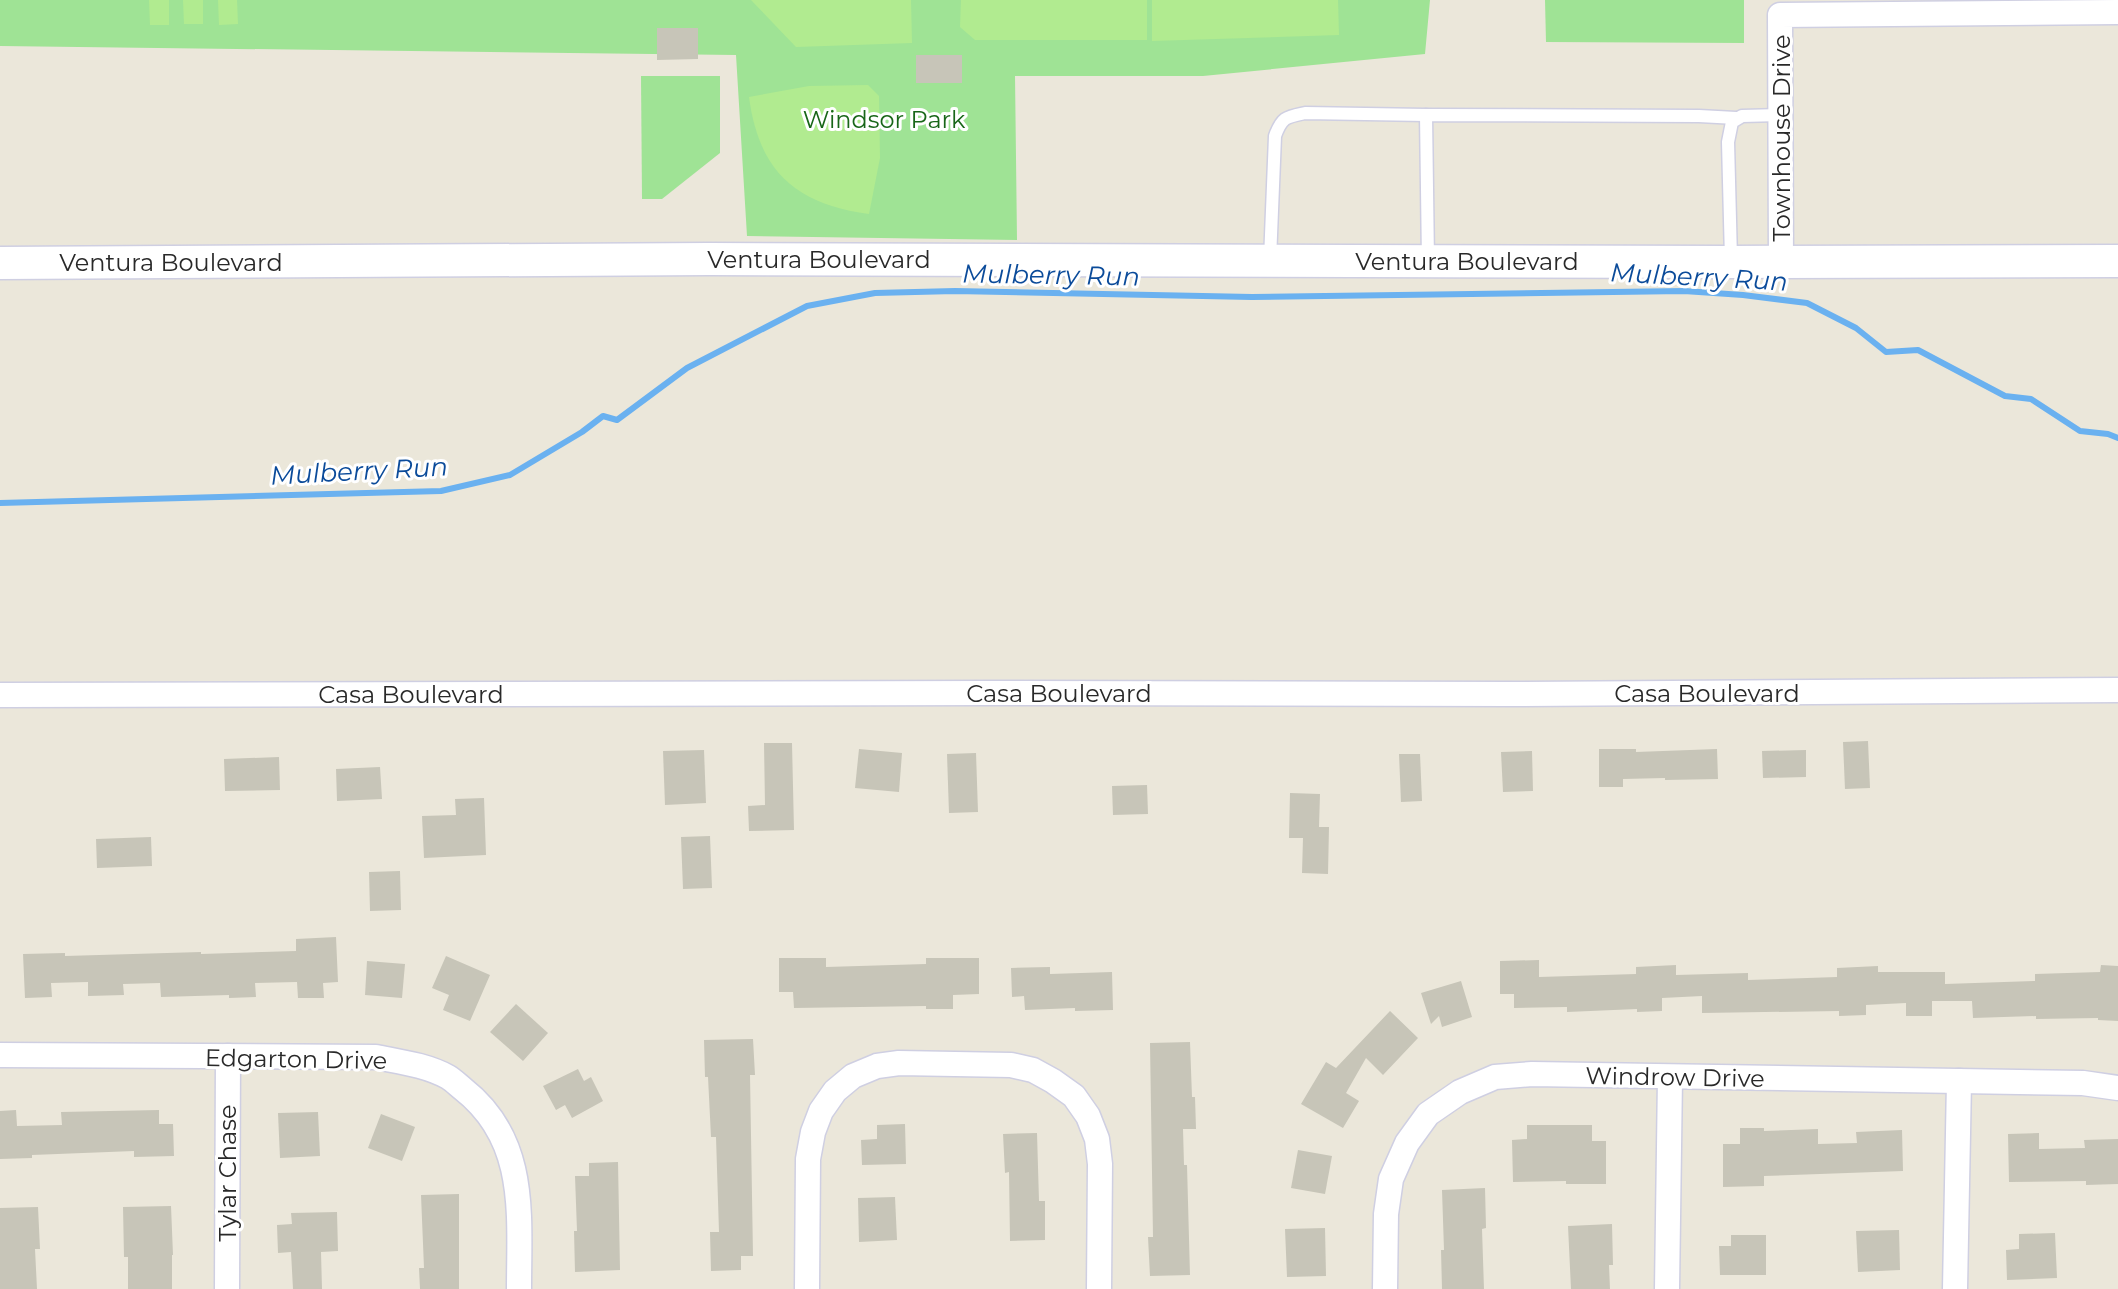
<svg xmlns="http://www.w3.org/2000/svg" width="2118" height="1289" font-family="Montserrat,sans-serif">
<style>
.green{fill:#9fe395}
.pitch{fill:#b1eb90}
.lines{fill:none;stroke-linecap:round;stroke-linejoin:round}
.stream{stroke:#6ab1f0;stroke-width:6}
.building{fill:#c7c5b8}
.service-casing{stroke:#cfcfe2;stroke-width:15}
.minor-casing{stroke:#cfcfe2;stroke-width:27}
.tertiary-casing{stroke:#cfcfe2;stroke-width:35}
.service{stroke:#fff;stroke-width:12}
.minor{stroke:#fff;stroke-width:24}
.tertiary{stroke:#fff;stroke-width:32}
.labels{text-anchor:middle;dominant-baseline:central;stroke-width:6;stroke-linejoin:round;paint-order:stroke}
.park-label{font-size:24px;fill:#186618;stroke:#fff}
.street-label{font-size:24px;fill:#292929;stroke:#fff}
.water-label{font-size:26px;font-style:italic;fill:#0b4b9a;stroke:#fff}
</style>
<rect width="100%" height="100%" fill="#ebe7da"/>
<g class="green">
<path d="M 0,0 L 1430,0 L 1425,54 L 1203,76 L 1015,76 L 1017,240 L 747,236 L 736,55 L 0,46 Z"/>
<path d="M 1545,0 L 1744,0 L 1744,43 L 1546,42 Z"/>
<path d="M 641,76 L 720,76 L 720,153 L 662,199 L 642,199 Z"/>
</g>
<g class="pitch">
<path d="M 149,0 L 169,0 L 169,25 L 150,25 Z"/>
<path d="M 183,0 L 203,0 L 203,24 L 184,24 Z"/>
<path d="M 218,0 L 237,0 L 238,24 L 219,25 Z"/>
<path d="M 751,0 L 911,0 L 912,43 L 796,47 Z"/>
<path d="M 961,0 L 1147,0 L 1147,40 L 975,40 L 960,27 Z"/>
<path d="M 1152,0 L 1338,0 L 1339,35 L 1152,41 Z"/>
<path d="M 868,85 L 879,96 L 880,158 L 869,214 C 796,204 759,172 749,97 L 809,86 Z"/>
</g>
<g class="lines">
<path class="stream" d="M 0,503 L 441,491 L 510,475 L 582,432 L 603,416 L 617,420 L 687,368 L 807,306 L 875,293 L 955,291 L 1252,297 L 1684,291 L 1743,295 L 1807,303 L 1856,328 L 1886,352 L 1918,350 L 2005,396 L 2031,399 L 2080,431 L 2108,434 L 2118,438"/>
</g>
<g class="building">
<path d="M 657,28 L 698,28 L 698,59 L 657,60 Z"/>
<rect x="916" y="55" width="46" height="28"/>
<path d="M 1868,741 L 1870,788 L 1845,789 L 1843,742 Z"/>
<path d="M 764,743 L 792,743 L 794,830 L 749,831 L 748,806 L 765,805 Z"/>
<path d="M 859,749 L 902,753 L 899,792 L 855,788 Z"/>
<path d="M 1599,749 L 1636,749 L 1636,752 L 1717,749 L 1718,779 L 1665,780 L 1665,778 L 1623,779 L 1623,787 L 1599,787 Z"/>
<path d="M 704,750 L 706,803 L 665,805 L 663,751 Z"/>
<path d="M 1806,750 L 1806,777 L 1763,778 L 1762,751 Z"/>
<path d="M 1532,751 L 1533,791 L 1503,792 L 1501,752 Z"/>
<path d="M 976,753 L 978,812 L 949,813 L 947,754 Z"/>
<path d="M 1399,754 L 1420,754 L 1422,801 L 1401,802 Z"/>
<path d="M 279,757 L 280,790 L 225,791 L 224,759 Z"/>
<path d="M 380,767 L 382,799 L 337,801 L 336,769 Z"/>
<path d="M 1147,785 L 1148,814 L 1113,815 L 1112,786 Z"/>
<path d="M 1290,793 L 1320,794 L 1319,827 L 1329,827 L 1328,874 L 1302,873 L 1303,838 L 1289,838 Z"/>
<path d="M 484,798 L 486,855 L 424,858 L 422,816 L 456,815 L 455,799 Z"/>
<path d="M 710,836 L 712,888 L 683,889 L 681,837 Z"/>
<path d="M 151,837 L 152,866 L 97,868 L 96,839 Z"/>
<path d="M 400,871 L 401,910 L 370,911 L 369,872 Z"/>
<path d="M 336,937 L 338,982 L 323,983 L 324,998 L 298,998 L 297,982 L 255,983 L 256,997 L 229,998 L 229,995 L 161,997 L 160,983 L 123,984 L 124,995 L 88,996 L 88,982 L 51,983 L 52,997 L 25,998 L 23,954 L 65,953 L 65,956 L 201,952 L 201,954 L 296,951 L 296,939 Z"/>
<path d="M 446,956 L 490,975 L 470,1021 L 443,1010 L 449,995 L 432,988 Z"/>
<path d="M 779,958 L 826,958 L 826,967 L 926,964 L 926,958 L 979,958 L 979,994 L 953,995 L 953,1009 L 926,1009 L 926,1006 L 794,1008 L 793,992 L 779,992 Z"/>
<path d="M 1539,960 L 1539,977 L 1636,974 L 1636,967 L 1676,965 L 1676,975 L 1748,973 L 1748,980 L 1837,977 L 1837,968 L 1878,966 L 1878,972 L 1945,972 L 1945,984 L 2035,981 L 2035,974 L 2100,972 L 2101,965 L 2118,966 L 2118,1021 L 2098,1020 L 2098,1018 L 2036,1019 L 2036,1016 L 1973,1018 L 1972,1001 L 1932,1001 L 1932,1016 L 1906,1016 L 1906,1003 L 1866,1005 L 1866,1015 L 1839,1016 L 1839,1011 L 1702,1013 L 1702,996 L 1662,998 L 1662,1011 L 1637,1012 L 1637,1009 L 1567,1012 L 1567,1007 L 1514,1008 L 1514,994 L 1500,994 L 1500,961 Z"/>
<path d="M 367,961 L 405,964 L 402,998 L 365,995 Z"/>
<path d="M 1050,967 L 1050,974 L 1112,972 L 1113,1010 L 1075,1011 L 1075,1008 L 1025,1010 L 1024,996 L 1012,997 L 1011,968 Z"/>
<path d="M 1461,981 L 1472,1017 L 1442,1027 L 1439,1016 L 1431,1024 L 1421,993 Z"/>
<path d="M 516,1004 L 548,1033 L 523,1061 L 490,1032 Z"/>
<path d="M 1390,1011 L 1418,1038 L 1383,1075 L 1366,1058 L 1346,1093 L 1359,1101 L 1343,1128 L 1301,1104 L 1326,1062 L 1336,1068 Z"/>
<path d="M 753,1039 L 755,1075 L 750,1075 L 753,1256 L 741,1256 L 741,1270 L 711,1271 L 710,1232 L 719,1232 L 716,1137 L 711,1137 L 708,1077 L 705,1077 L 704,1040 Z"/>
<path d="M 1190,1042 L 1192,1097 L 1195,1097 L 1196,1129 L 1183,1129 L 1184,1165 L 1187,1165 L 1190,1275 L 1150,1276 L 1148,1237 L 1153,1237 L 1150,1043 Z"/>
<path d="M 578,1069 L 584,1081 L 591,1077 L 603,1101 L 572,1118 L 565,1105 L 556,1110 L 543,1086 Z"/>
<path d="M 16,1110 L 17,1126 L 62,1125 L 61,1112 L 159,1110 L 159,1124 L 173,1124 L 174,1156 L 134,1157 L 134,1151 L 32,1155 L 32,1158 L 0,1159 L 0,1111 Z"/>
<path d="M 318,1112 L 320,1156 L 280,1158 L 278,1113 Z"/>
<path d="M 381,1114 L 415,1127 L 402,1161 L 368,1148 Z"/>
<path d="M 905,1124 L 906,1164 L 862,1165 L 861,1140 L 877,1139 L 877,1125 Z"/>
<path d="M 1527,1125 L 1592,1125 L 1592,1141 L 1606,1141 L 1606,1184 L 1566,1184 L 1566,1181 L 1513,1182 L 1512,1140 L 1527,1139 Z"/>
<path d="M 1740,1128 L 1764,1128 L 1764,1131 L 1818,1129 L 1818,1144 L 1857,1143 L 1856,1132 L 1902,1130 L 1903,1171 L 1764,1176 L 1764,1186 L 1723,1187 L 1723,1144 L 1740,1144 Z"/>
<path d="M 1037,1133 L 1039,1201 L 1045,1201 L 1045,1240 L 1010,1241 L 1009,1172 L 1005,1173 L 1003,1134 Z"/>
<path d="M 2039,1133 L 2039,1149 L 2085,1148 L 2084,1140 L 2118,1139 L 2118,1184 L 2086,1185 L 2086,1181 L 2009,1182 L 2008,1134 Z"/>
<path d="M 1298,1150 L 1332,1156 L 1325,1194 L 1291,1188 Z"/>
<path d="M 618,1162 L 620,1270 L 575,1272 L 574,1231 L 577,1231 L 575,1176 L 589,1176 L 589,1163 Z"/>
<path d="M 1485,1188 L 1486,1228 L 1482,1229 L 1484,1289 L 1442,1289 L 1441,1250 L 1444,1250 L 1442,1190 Z"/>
<path d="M 459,1194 L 459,1289 L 420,1289 L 419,1268 L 424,1268 L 421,1195 Z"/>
<path d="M 895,1197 L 897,1240 L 859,1242 L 858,1198 Z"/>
<path d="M 171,1206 L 173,1255 L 172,1255 L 172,1289 L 128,1289 L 128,1257 L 124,1257 L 123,1207 Z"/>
<path d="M 38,1207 L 40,1249 L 35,1249 L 37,1289 L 0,1289 L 0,1208 Z"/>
<path d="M 337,1212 L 338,1251 L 321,1252 L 322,1289 L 293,1289 L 291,1252 L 278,1253 L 277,1225 L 292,1224 L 291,1213 Z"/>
<path d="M 1612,1224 L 1613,1265 L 1609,1265 L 1610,1289 L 1571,1289 L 1568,1226 Z"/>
<path d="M 1325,1228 L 1326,1276 L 1287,1277 L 1285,1229 Z"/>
<path d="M 1899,1230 L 1900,1270 L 1858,1272 L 1856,1231 Z"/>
<path d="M 2055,1233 L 2057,1278 L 2007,1280 L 2006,1250 L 2019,1249 L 2019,1234 Z"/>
<path d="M 1731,1235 L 1766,1235 L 1766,1275 L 1720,1275 L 1719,1246 L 1731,1246 Z"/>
</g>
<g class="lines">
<defs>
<g id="service">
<path d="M 1731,259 L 1728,142 L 1732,122 L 1742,116 L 1781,115"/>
<path d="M 1270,260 L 1275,136 C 1282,117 1286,117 1305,113 L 1426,115"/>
<path d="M 1428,261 L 1426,115 L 1699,116 L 1736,118"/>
</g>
<g id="minor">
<path d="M 1781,262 L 1780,15 L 2118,12"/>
<path d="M 0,695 L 990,693 L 1513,694 L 2118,690"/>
<path d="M 0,1055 L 376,1057 C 401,1062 426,1065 448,1077 C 453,1080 458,1085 463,1089 C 528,1140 519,1214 519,1289"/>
<path d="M 227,1289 L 228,1056"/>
<path d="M 807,1289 L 808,1159 L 813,1132 L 821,1111 L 835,1091 L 853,1076 L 877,1066 L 899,1063 L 1011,1065 L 1033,1070 L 1053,1081 L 1074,1096 L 1088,1116 L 1097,1139 L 1100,1164 L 1099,1289"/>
<path d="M 1385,1289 L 1386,1214 L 1391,1179 L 1407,1143 L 1428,1114 L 1460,1092 L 1495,1077 L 1532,1074 L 2083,1083 L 2118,1088"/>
<path d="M 1667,1289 L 1670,1077"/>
<path d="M 1955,1289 L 1959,1081"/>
</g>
<path id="tertiary" d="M 0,263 L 709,259 L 1731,262 L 2118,261"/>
</defs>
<use href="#service" class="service-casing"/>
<use href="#minor" class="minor-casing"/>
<use href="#tertiary" class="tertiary-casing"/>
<use href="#service" class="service"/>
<use href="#minor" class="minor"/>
<use href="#tertiary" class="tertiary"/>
</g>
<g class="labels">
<g class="park-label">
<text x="884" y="119">Windsor Park</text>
</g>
<g class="street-label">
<text transform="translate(1781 138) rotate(-90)">Townhouse Drive</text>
<text x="819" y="259">Ventura Boulevard</text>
<text x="1467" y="261">Ventura Boulevard</text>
<text x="171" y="262">Ventura Boulevard</text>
<text x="1059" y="693">Casa Boulevard</text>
<text x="1707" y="693">Casa Boulevard</text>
<text x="411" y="694">Casa Boulevard</text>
<text transform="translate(296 1059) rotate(1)">Edgarton Drive</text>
<text transform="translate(1675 1077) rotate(1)">Windrow Drive</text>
<text transform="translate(227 1173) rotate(-90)">Tylar Chase</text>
</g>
<g class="water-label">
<text transform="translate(1051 275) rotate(1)">Mulberry Run</text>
<text transform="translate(1699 277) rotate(3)">Mulberry Run</text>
<text transform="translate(359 471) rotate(-3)">Mulberry Run</text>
</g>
</g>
</svg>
